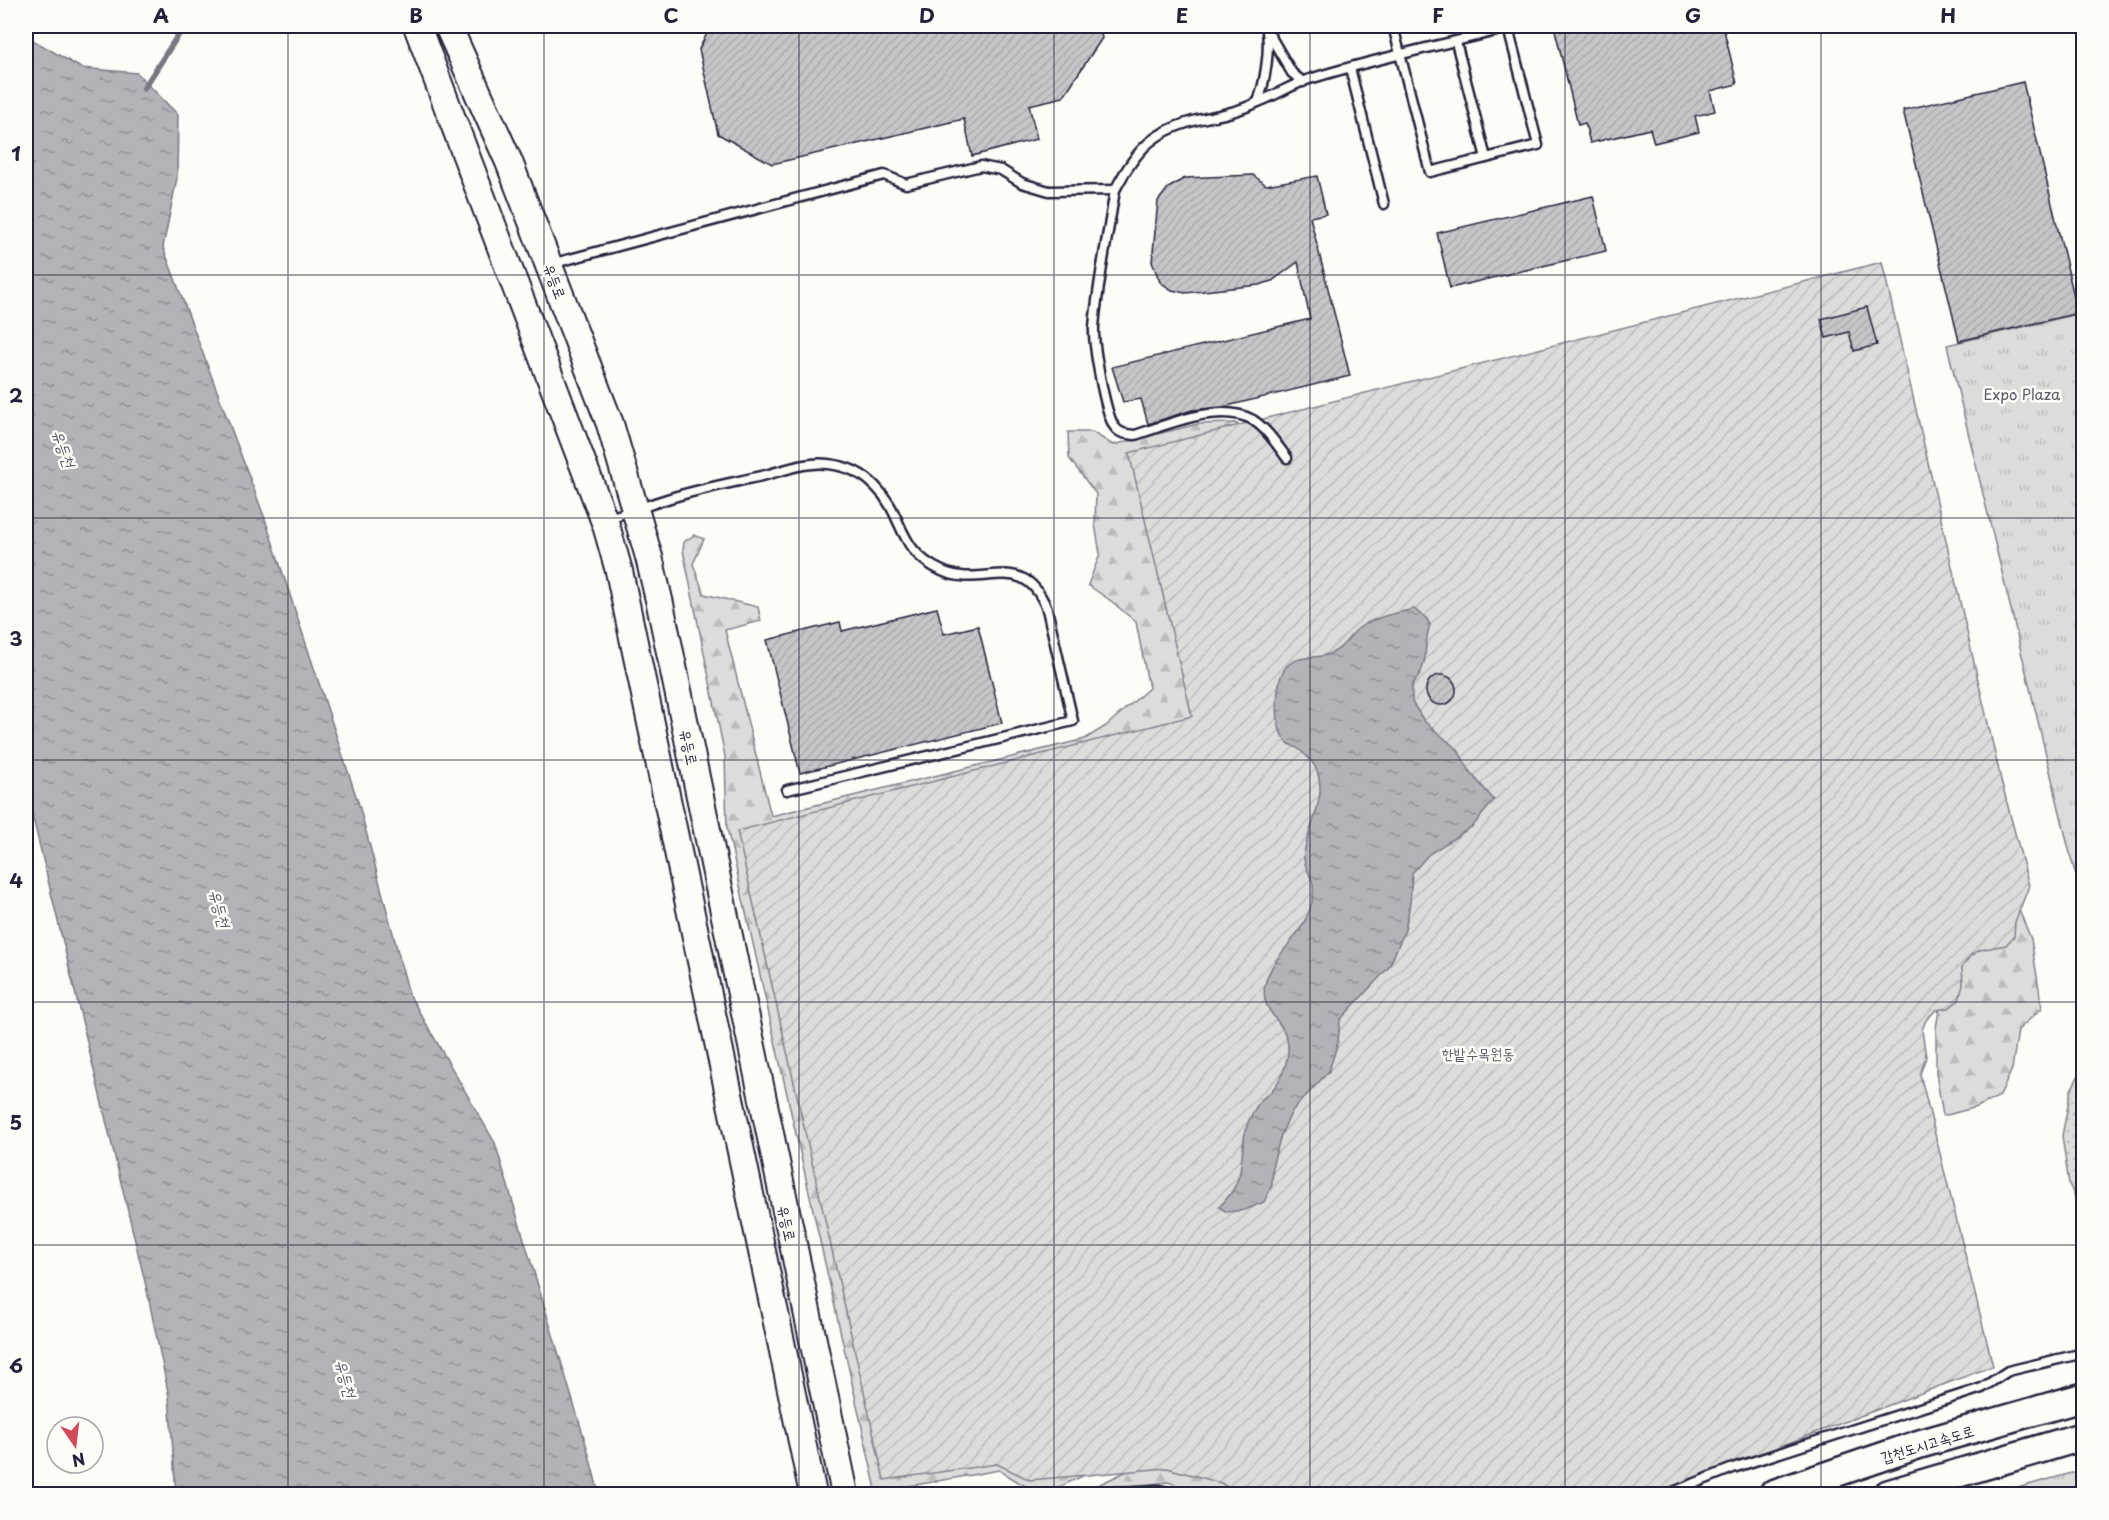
<svg xmlns="http://www.w3.org/2000/svg" width="2109" height="1520" font-family="'Playpen Sans','Poor Story',sans-serif">
<style>
.grass{fill:url(#grass-dots);stroke:#807f8b;stroke-width:1.5}
.forest{fill:url(#forest-firs);stroke:#807f8b;stroke-width:1.5}
.park{fill:url(#park-tufts);stroke:#807f8b;stroke-width:1.5}
.garden{fill:url(#garden-furrows);stroke:#807f8b;stroke-width:1.5}
.water{fill:url(#water-ripples);stroke:#787885;stroke-width:1.5}
.lines{fill:none;stroke-linecap:round;stroke-linejoin:round}
.stream{stroke:#787885;stroke-width:6}
.building{fill:url(#building-hatch);stroke:#22223b;stroke-width:1.5}
.service-casing{stroke:#22223b;stroke-width:13}
.primary-casing{stroke:#22223b;stroke-width:30}
.trunk-casing{stroke:#22223b;stroke-width:32}
.service{stroke:#fdfcf7;stroke-width:8}
.primary{stroke:#fdfcf7;stroke-width:26}
.trunk{stroke:#fdfcf7;stroke-width:27}
.grid{fill:none;stroke:#22223b;stroke-width:1.5;stroke-opacity:0.55}
.labels{text-anchor:middle;dominant-baseline:central;stroke-width:5;stroke-linejoin:round;paint-order:stroke}
.street-label{font-size:15px;fill:#22223b;stroke:#fdfcf7}
.park-label{font-size:15px;fill:#5a5a6b;stroke:#fdfcf7}
.water-label{font-size:16px;font-style:italic;fill:#545466;stroke:#fdfcf7}
.neatline{fill:none;stroke:#22223b;stroke-width:2}
.grid-label{font-size:20px;text-anchor:middle;font-weight:bold;fill:#22223b}
</style>
<defs>
<pattern id="grass-dots" width="8" height="8" patternUnits="userSpaceOnUse" patternTransform="scale(1.5)"><rect width="8" height="8" fill="#dddcdb"/><path d="M2 2h.1M6 6h.1" fill="none" stroke="#bdbcbd" stroke-width="1.8" stroke-linecap="round"/></pattern>
<pattern id="forest-firs" width="22" height="20" patternUnits="userSpaceOnUse" patternTransform="scale(1.5)"><rect width="22" height="20" fill="#dddcdb"/><path d="M5 1l3.5 6h-7zM16 11l3.5 6h-7z" fill="#bdbcbd"/></pattern>
<pattern id="park-tufts" width="24" height="20" patternUnits="userSpaceOnUse" patternTransform="scale(1.5)"><rect width="24" height="20" fill="#dddcdb"/><path d="M3 7l-1-3M5 7V3M7 7l1-3M15 17l-1-3M17 17v-4M19 17l1-3" fill="none" stroke="#bdbcbd"/></pattern>
<pattern id="garden-furrows" width="10" height="10" patternUnits="userSpaceOnUse" patternTransform="scale(1.5)"><rect width="10" height="10" fill="#dddcdb"/><path d="M-1 1l2-2M0 10L10 0M9 11l2-2" fill="none" stroke="#bdbcbd"/></pattern>
<pattern id="water-ripples" width="26" height="14" patternUnits="userSpaceOnUse" patternTransform="scale(1.5)"><rect width="26" height="14" fill="#b2b2b7"/><path d="M2 4q2-2 4 0t4 0M15 11q2-2 4 0t4 0" fill="none" stroke="#909096"/></pattern>
<pattern id="building-hatch" width="6" height="6" patternUnits="userSpaceOnUse" patternTransform="scale(1.5)"><rect width="6" height="6" fill="#c6c6c8"/><path d="M-1 1l2-2M0 6l6-6M5 7l2-2" fill="none" stroke="#aaaaad"/></pattern>
</defs>
<rect width="100%" height="100%" fill="#fdfcf7"/>
<filter id="ink" filterUnits="userSpaceOnUse"><feTurbulence type="fractalNoise" baseFrequency=".0167" numOctaves="2"/><feDisplacementMap in="SourceGraphic" scale="12" xChannelSelector="R" yChannelSelector="G"/><feConvolveMatrix kernelMatrix="1 2 1 2 8 2 1 2 1" color-interpolation-filters="sRGB"/></filter>
<g filter="url(#ink)">
<path class="grass" d="M 2083,1067 L 2083,1214 L 2069,1184 L 2062,1136 L 2071,1090 Z"/>
<g class="forest">
<path d="M 1235,423 L 1252,434 L 1205,689 L 1102,1467 L 1044,1494 L 1038,1494 L 999,1470 L 893,1489 L 893,1494 L 877,1494 L 727,828 L 725,756 L 683,550 L 684,542 L 694,535 L 704,539 L 693,564 L 704,594 L 758,607 L 761,621 L 725,630 L 771,816 L 1085,739 L 1106,726 L 1149,688 L 1136,622 L 1111,601 L 1088,585 L 1100,554 L 1095,524 L 1096,494 L 1069,458 L 1068,432 L 1092,432 L 1113,445 L 1198,424 Z"/>
<path d="M 2009,886 L 2031,939 L 2042,1008 L 2018,1030 L 2012,1069 L 2000,1096 L 1977,1107 L 1943,1116 L 1936,1073 L 1936,1028 L 1943,987 Z"/>
<path d="M 1192,1440 L 1294,1494 L 1205,1494 L 1168,1482 L 1131,1486 L 1096,1486 Z"/>
</g>
<g class="park">
<path d="M 2082,313 L 2084,320 L 2083,898 L 2072,862 L 1947,345 Z"/>
<path d="M 2083,1470 L 2083,1494 L 1995,1494 Z"/>
</g>
<path class="garden" d="M 1882,262 L 2001,780 L 2029,886 L 2015,922 L 2014,936 L 2006,945 L 1980,950 L 1971,955 L 1962,967 L 1963,985 L 1959,1000 L 1949,1008 L 1936,1010 L 1926,1020 L 1922,1030 L 1926,1057 L 1920,1074 L 1993,1366 L 1653,1494 L 1239,1494 L 1221,1483 L 1167,1468 L 1030,1480 L 997,1464 L 884,1480 L 737,831 L 1192,716 L 1129,453 Z"/>
<g class="water">
<path d="M 26,36 L 81,68 L 137,73 L 178,115 L 177,178 L 163,247 L 265,519 L 359,805 L 409,994 L 495,1143 L 588,1451 L 599,1494 L 176,1494 L 169,1396 L 146,1286 L 26,789 Z"/>
<path d="M 1414,609 L 1427,619 L 1430,625 C 1421,651 1432,661 1412,685 L 1412,702 L 1424,721 L 1458,750 L 1470,772 L 1494,800 L 1473,826 L 1429,854 L 1412,873 L 1410,903 L 1405,930 L 1389,967 L 1340,1020 L 1338,1042 L 1329,1071 L 1292,1111 L 1281,1135 L 1273,1163 L 1272,1185 L 1264,1202 L 1245,1210 L 1227,1212 L 1219,1207 C 1252,1175 1235,1155 1249,1120 C 1252,1114 1256,1106 1261,1100 C 1265,1096 1271,1093 1274,1088 C 1282,1078 1289,1059 1288,1046 C 1287,1021 1259,1013 1265,985 C 1271,957 1299,939 1309,912 C 1312,903 1315,890 1312,881 C 1310,874 1305,867 1304,859 C 1302,843 1321,810 1320,789 C 1320,769 1312,759 1297,748 C 1293,746 1288,744 1285,740 C 1274,727 1275,680 1286,667 C 1296,655 1316,659 1329,654 C 1345,648 1347,637 1359,628 C 1376,616 1395,614 1414,609 Z"/>
</g>
<g class="lines">
<path class="stream" d="M 144,88 L 184,26"/>
</g>
<g class="building">
<path d="M 711,26 L 1099,26 L 1102,38 L 1063,97 L 1029,105 L 1037,139 L 972,156 L 964,119 L 772,164 L 718,134 L 699,49 Z"/>
<path d="M 1554,26 L 1723,26 L 1737,84 L 1710,91 L 1715,111 L 1695,116 L 1699,132 L 1654,143 L 1650,129 L 1590,143 L 1585,123 L 1578,125 Z"/>
<path d="M 2023,82 L 2078,313 L 1959,341 L 1903,110 Z"/>
<path d="M 1253,175 L 1266,185 L 1317,176 L 1326,214 L 1310,217 L 1350,376 L 1223,407 L 1192,410 L 1148,424 L 1141,399 L 1123,402 L 1112,367 L 1310,319 L 1298,262 L 1272,281 L 1259,285 L 1185,293 L 1172,290 L 1160,282 L 1152,262 L 1158,201 L 1168,188 L 1185,178 Z"/>
<path d="M 1593,196 L 1606,251 L 1450,288 L 1437,233 Z"/>
<path d="M 1867,307 L 1877,345 L 1854,351 L 1849,332 L 1826,338 L 1821,319 Z"/>
<path d="M 937,608 L 944,634 L 978,626 L 1002,723 L 800,773 L 767,640 L 840,622 L 842,631 Z"/>
<circle cx="1441" cy="690" r="15"/>
</g>
<g class="lines">
<defs>
<g id="service">
<path d="M 1266,26 C 1271,47 1265,82 1258,102 C 1240,111 1221,115 1201,119 C 1154,130 1137,148 1115,190 C 1108,235 1098,281 1094,327 C 1093,345 1105,412 1114,426 C 1119,434 1127,434 1135,435 C 1167,425 1221,401 1253,420 C 1267,429 1277,445 1287,458"/>
<path d="M 1268,32 L 1292,73 L 1303,82"/>
<path d="M 1456,42 L 1486,158"/>
<path d="M 1350,68 L 1384,204"/>
<path d="M 1258,102 C 1277,95 1294,83 1313,78 C 1377,58 1443,45 1508,28 L 1538,145 L 1430,172 L 1393,26"/>
<path d="M 551,264 L 884,175 L 906,184 L 981,166 L 1001,170 L 1022,183 L 1049,191 L 1115,190"/>
<path d="M 608,518 C 627,513 645,506 664,500 C 697,489 732,483 766,475 C 785,470 808,461 828,464 C 847,466 863,473 876,487 C 905,516 896,550 942,571 C 984,590 1023,549 1047,609 L 1073,721 L 787,790"/>
<path d="M 1076,1494 L 1160,1490 L 1176,1494"/>
<path d="M 1668,1494 L 1733,1468 L 1982,1388 L 2008,1371 L 2084,1353"/>
</g>
<g id="primary">
<path d="M 417,26 L 606,525 L 619,571 L 813,1494"/>
<path d="M 448,26 L 509,162 L 610,424 L 649,557 L 660,604 L 845,1494"/>
</g>
<g id="trunk">
<path d="M 1773,1494 L 1920,1444 L 2084,1397"/>
<path d="M 1888,1494 L 2084,1436"/>
</g>
</defs>
<use href="#service" class="service-casing"/>
<use href="#primary" class="primary-casing"/>
<use href="#trunk" class="trunk-casing"/>
<use href="#service" class="service"/>
<use href="#primary" class="primary"/>
<use href="#trunk" class="trunk"/>
</g>
</g>
<path class="grid" d="M 288,26 L 288,1494M 544,26 L 544,1494M 799,26 L 799,1494M 1054,26 L 1054,1494M 1310,26 L 1310,1494M 1565,26 L 1565,1494M 1821,26 L 1821,1494M 26,275 L 2084,275M 26,518 L 2084,518M 26,760 L 2084,760M 26,1002 L 2084,1002M 26,1245 L 2084,1245"/>
<g class="labels">
<g class="street-label">
<text transform="translate(556 281) rotate(69)">유등로</text>
<text transform="translate(690 747) rotate(78)">유등로</text>
<text transform="translate(788 1223) rotate(78)">유등로</text>
<text transform="translate(1927 1443) rotate(-17)">갑천도시고속도로</text>
</g>
<g class="park-label">
<text x="2022" y="393">Expo Plaza</text>
<text x="1478" y="1052">한밭수목원동</text>
</g>
<g class="water-label">
<text transform="translate(65 448) rotate(71)">유등천</text>
<text transform="translate(221 908) rotate(75)">유등천</text>
<text transform="translate(347 1378) rotate(75)">유등천</text>
</g>
</g>
<rect width="2109" height="1520" fill="none" stroke="#fdfcf7" stroke-width="66"/>
<g transform="translate(75 1445) rotate(166)"><circle r="28" fill="#fdfcf7" stroke="#a5a5ac" stroke-width="1.5"/>
<path d="M0-4.5L10 22L0 15L-10 22Z" fill="#d1495b"/>
<text y="-9" font-size="16" font-weight="bold" text-anchor="middle" fill="#22223b">N</text>
</g>
<rect x="33" y="33" width="2043" height="1454" class="neatline"/>
<g class="grid-label">
<text x="161" y="23">A</text>
<text x="416" y="23">B</text>
<text x="671" y="23">C</text>
<text x="927" y="23">D</text>
<text x="1182" y="23">E</text>
<text x="1438" y="23">F</text>
<text x="1693" y="23">G</text>
<text x="1948" y="23">H</text>
<text x="16" y="161">1</text>
<text x="16" y="403">2</text>
<text x="16" y="646">3</text>
<text x="16" y="888">4</text>
<text x="16" y="1130">5</text>
<text x="16" y="1373">6</text>
</g>
</svg>
